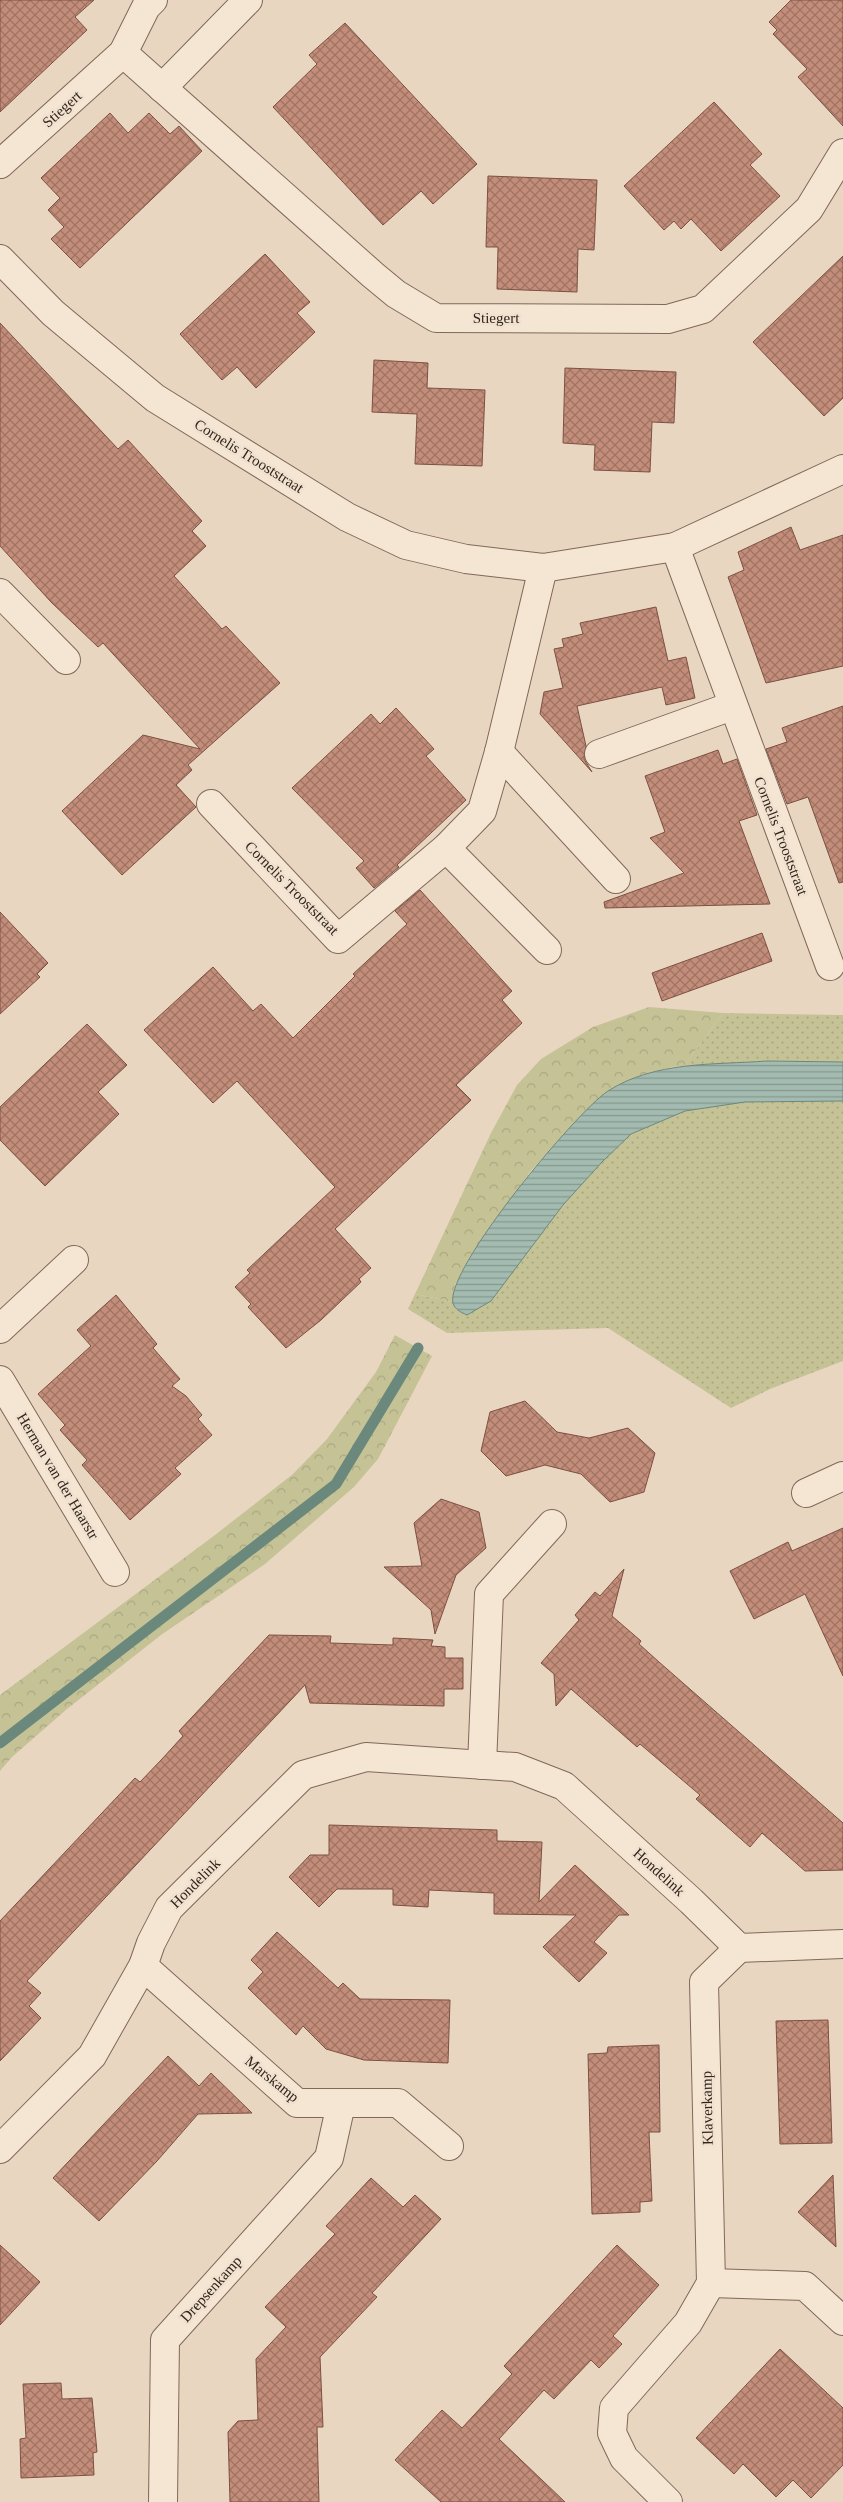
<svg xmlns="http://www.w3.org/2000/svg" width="843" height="2502" font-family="Georgia,serif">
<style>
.grass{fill:url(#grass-dots)}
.forest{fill:url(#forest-crowns)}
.water{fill:url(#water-rules);stroke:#6b887c}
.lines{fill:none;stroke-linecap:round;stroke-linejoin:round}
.stream{stroke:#6b887c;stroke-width:11}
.building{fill:url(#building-cross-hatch);stroke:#7d5042}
.minor-casing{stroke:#80685a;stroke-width:30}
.minor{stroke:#f5e5d3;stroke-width:28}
.labels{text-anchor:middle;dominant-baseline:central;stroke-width:5;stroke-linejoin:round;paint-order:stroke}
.street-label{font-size:15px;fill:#31241d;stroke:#f1e2cf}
</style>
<defs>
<pattern id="grass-dots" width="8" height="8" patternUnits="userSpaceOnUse" patternTransform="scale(1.25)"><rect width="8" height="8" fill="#c5c396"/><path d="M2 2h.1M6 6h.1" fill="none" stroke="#aaa781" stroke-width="1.8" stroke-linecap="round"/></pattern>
<pattern id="forest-crowns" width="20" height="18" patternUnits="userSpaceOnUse" patternTransform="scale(1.25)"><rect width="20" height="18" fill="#c5c396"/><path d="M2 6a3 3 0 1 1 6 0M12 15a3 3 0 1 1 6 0" fill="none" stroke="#aaa781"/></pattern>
<pattern id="water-rules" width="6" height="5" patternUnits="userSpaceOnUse" patternTransform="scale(1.25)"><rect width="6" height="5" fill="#a3bbb0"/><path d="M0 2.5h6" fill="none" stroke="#85988f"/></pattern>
<pattern id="building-cross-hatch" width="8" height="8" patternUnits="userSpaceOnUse" patternTransform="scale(1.25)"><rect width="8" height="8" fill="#c38d7a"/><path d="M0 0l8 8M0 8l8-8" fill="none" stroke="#9f7363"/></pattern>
</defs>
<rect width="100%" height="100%" fill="#e9d6c1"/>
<g class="grass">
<path d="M 723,1013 L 843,1015 L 843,1062 L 767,1061 L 684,1066 Z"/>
<path d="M 843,1101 L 843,1361 L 770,1389 L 731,1408 L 608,1328 L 447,1333 L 408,1309 L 415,1294 L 453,1302 L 457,1310 L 491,1301 L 563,1205 L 602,1162 L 631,1134 L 685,1111 L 745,1102 Z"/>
</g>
<g class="forest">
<path d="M 649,1007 L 723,1013 L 684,1066 L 672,1067 L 638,1076 L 607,1092 L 577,1120 L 530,1172 L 468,1260 L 455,1285 L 453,1302 L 415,1294 L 491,1133 L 517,1085 L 541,1059 L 593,1027 Z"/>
<path d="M 395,1335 L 432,1356 L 378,1459 L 354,1487 L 265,1564 L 161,1635 L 67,1709 L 12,1757 L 0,1771 L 0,1695 L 215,1535 L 293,1474 L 327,1439 L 376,1372 Z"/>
</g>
<path class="water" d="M 767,1061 L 843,1062 L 843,1101 L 745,1102 L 685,1111 L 631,1134 L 602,1162 L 563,1205 L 491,1301 L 467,1315 C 461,1312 455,1310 453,1303 C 445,1269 577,1111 608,1091 C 655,1061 713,1065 767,1061 Z"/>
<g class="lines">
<path class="stream" d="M 0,1743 L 336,1484 L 418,1348"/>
</g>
<g class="building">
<path d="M 0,0 L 94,0 L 75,17 L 87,30 L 0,112 Z"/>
<path d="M 791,0 L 843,0 L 843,126 L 798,77 L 807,69 L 773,34 L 777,30 L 769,22 Z"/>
<path d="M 345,23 L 477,164 L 433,204 L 421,191 L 383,225 L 273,107 L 317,64 L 309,55 Z"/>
<path d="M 714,102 L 762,154 L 750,165 L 780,196 L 721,251 L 691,219 L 681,229 L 674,221 L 664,230 L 624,186 Z"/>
<path d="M 110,113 L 128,133 L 149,113 L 170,134 L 179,126 L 202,151 L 80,268 L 51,239 L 64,227 L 48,210 L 60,198 L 41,178 Z"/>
<path d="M 488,176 L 597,180 L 594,250 L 578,249 L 577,292 L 497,289 L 498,247 L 486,247 Z"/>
<path d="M 265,254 L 310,302 L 297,313 L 315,332 L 256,388 L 237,367 L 222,380 L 180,334 Z"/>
<path d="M 843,256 L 843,398 L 824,416 L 753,342 Z"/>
<path d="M 0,323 L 118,449 L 128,440 L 202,521 L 192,531 L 206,546 L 174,576 L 222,629 L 226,626 L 280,683 L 188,765 L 192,770 L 176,785 L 196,807 L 122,875 L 62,811 L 143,735 L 200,749 L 103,643 L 98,647 L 51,602 L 0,546 Z"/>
<path d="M 374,360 L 428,363 L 427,388 L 485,390 L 482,466 L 415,464 L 417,414 L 372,412 Z"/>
<path d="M 565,368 L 676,372 L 674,423 L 652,422 L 650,472 L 594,470 L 595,445 L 563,443 Z"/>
<path d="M 791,527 L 800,550 L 843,535 L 843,666 L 766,683 L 728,577 L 744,570 L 738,552 Z"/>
<path d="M 656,607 L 668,661 L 686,657 L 695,698 L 666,705 L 662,687 L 577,706 L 586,746 L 584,759 L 592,772 L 540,714 L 544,692 L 563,688 L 554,649 L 564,647 L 562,639 L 583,634 L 580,623 Z"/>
<path d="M 843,706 L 843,882 L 839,883 L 808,797 L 787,804 L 766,749 L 787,742 L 782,728 Z"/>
<path d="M 396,708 L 434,749 L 426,756 L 466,800 L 397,865 L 399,867 L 374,888 L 356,868 L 364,861 L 292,788 L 371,714 L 380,724 Z"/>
<path d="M 718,750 L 723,764 L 737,759 L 757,815 L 739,821 L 770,904 L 605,908 L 604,902 L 684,873 L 650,838 L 665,832 L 645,776 Z"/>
<path d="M 420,890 L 512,991 L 502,1000 L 522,1023 L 456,1085 L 471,1100 L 335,1229 L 371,1268 L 359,1279 L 361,1282 L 321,1320 L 286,1348 L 248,1307 L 251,1304 L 235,1287 L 250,1273 L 247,1270 L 335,1187 L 237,1081 L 213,1103 L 144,1030 L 213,967 L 253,1011 L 261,1004 L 293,1038 L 355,976 L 353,974 L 407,924 L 395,911 Z"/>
<path d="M 0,912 L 48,963 L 37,974 L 40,977 L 0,1014 Z"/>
<path d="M 762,933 L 772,961 L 662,1001 L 652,973 Z"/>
<path d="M 87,1024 L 127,1065 L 98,1092 L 119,1114 L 45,1186 L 0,1140 L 0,1107 Z"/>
<path d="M 116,1295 L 157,1344 L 153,1348 L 180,1379 L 172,1386 L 186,1396 L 202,1415 L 198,1419 L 212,1435 L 175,1468 L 181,1474 L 130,1520 L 82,1465 L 87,1460 L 60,1430 L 65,1425 L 38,1394 L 91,1346 L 77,1330 Z"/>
<path d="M 525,1401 L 557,1432 L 589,1438 L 628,1428 L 655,1453 L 644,1492 L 610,1502 L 581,1474 L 545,1465 L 506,1476 L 481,1451 L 490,1412 Z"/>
<path d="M 441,1499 L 479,1512 L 486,1548 L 456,1575 L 435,1634 L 431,1610 L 384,1567 L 422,1566 L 414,1523 Z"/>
<path d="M 843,1528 L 843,1676 L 805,1594 L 754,1619 L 730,1571 L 788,1542 L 792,1551 Z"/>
<path d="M 624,1569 L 612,1616 L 641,1641 L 639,1644 L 659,1662 L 843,1823 L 843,1870 L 805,1871 L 762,1833 L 750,1847 L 696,1799 L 700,1795 L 640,1744 L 637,1747 L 571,1689 L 556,1706 L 554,1674 L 541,1663 L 579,1620 L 575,1615 L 595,1592 L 600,1596 Z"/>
<path d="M 269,1635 L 331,1636 L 330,1643 L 393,1645 L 393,1638 L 433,1640 L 431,1646 L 445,1647 L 445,1658 L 463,1658 L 463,1689 L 444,1689 L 444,1706 L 393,1705 L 310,1703 L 305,1685 L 27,1981 L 41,1993 L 29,2006 L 41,2018 L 0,2061 L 0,1921 L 135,1778 L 140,1782 L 162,1759 L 183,1736 L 179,1731 Z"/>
<path d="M 329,1825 L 497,1830 L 497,1841 L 542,1842 L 539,1902 L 575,1865 L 629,1915 L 619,1915 L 594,1942 L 607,1953 L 579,1982 L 543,1947 L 576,1915 L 494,1914 L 494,1893 L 429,1890 L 428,1907 L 393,1905 L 393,1889 L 337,1889 L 319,1907 L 289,1877 L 310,1855 L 329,1855 Z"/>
<path d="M 277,1932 L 338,1988 L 343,1983 L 360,1999 L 450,2000 L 448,2063 L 364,2060 L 326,2049 L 303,2026 L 296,2035 L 248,1988 L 263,1972 L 251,1960 Z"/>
<path d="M 828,2020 L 832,2143 L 780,2144 L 776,2021 Z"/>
<path d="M 659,2045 L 660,2132 L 649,2132 L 652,2201 L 640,2202 L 640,2212 L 592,2214 L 588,2054 L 607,2053 L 608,2047 Z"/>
<path d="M 168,2056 L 199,2086 L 211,2073 L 252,2113 L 198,2114 L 157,2161 L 99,2221 L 53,2178 Z"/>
<path d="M 833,2175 L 836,2247 L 798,2212 Z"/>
<path d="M 371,2178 L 403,2207 L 415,2195 L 441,2219 L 372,2293 L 377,2297 L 320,2357 L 323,2427 L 317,2427 L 319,2502 L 230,2502 L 228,2432 L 238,2421 L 258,2420 L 256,2359 L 286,2327 L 265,2307 L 335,2234 L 326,2226 Z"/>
<path d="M 0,2245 L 40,2282 L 0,2325 Z"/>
<path d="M 617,2245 L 659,2285 L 613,2336 L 622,2344 L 599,2368 L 591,2360 L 554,2399 L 544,2390 L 499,2439 L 565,2502 L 441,2502 L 395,2460 L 442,2410 L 462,2428 L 512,2374 L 504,2366 Z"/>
<path d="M 780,2349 L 843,2408 L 843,2465 L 811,2498 L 793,2480 L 776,2497 L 743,2464 L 734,2474 L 696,2438 Z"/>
<path d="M 61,2383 L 62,2399 L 92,2398 L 97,2452 L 93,2453 L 94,2475 L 21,2478 L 20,2439 L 26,2438 L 23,2384 Z"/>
</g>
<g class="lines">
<defs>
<g id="minor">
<path d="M 123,53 L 373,275 L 396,294 L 436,318 L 668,319 L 703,309 L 809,209 L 843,153"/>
<path d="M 162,88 L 248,0"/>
<path d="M 0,164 L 123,53 L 146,7 L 153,0"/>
<path d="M 0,259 L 53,313 L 155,398 L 347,517 L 406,545 L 466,559 L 543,568 L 675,547 L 843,469"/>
<path d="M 675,547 L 830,966"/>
<path d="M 0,593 L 66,660"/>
<path d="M 499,752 L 616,879"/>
<path d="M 599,754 L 732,706"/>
<path d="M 211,804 L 338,939 L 446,848 L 482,811 L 499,752 L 543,568"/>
<path d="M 446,848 L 547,950"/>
<path d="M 0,1329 L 74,1260"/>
<path d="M 0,1380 L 115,1572"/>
<path d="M 806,1493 L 843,1476"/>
<path d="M 482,1765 L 489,1594 L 552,1524"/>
<path d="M 143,1966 L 297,2103 L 398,2103 L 449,2146"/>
<path d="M 0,2149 L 92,2056 L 143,1966 L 151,1943 L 169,1908 L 303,1775 L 366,1757 L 515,1767 L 564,1786 L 691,1901 L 739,1948 L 843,1944"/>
<path d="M 711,2283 L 805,2286 L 843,2321"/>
<path d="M 163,2502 L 165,2340 L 329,2158 L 341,2104"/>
<path d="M 668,2502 L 624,2458 L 612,2433 L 614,2408 L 688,2323 L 711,2283 L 704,1982 L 739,1948"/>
</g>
</defs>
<use href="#minor" class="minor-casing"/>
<use href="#minor" class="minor"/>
</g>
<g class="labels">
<g class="street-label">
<text transform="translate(62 109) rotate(-42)">Stiegert</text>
<text x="496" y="318">Stiegert</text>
<text transform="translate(249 456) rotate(32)">Cornelis Trooststraat</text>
<text transform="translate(781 836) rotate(69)">Cornelis Trooststraat</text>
<text transform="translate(292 888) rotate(45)">Cornelis Trooststraat</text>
<text transform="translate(58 1476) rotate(59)">Herman van der Haarstr</text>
<text transform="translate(659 1872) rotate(42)">Hondelink</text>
<text transform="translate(195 1883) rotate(-45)">Hondelink</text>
<text transform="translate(272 2079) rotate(39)">Marskamp</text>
<text transform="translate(707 2108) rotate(-91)">Klaverkamp</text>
<text transform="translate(211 2289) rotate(-48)">Drepsenkamp</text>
</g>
</g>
</svg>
